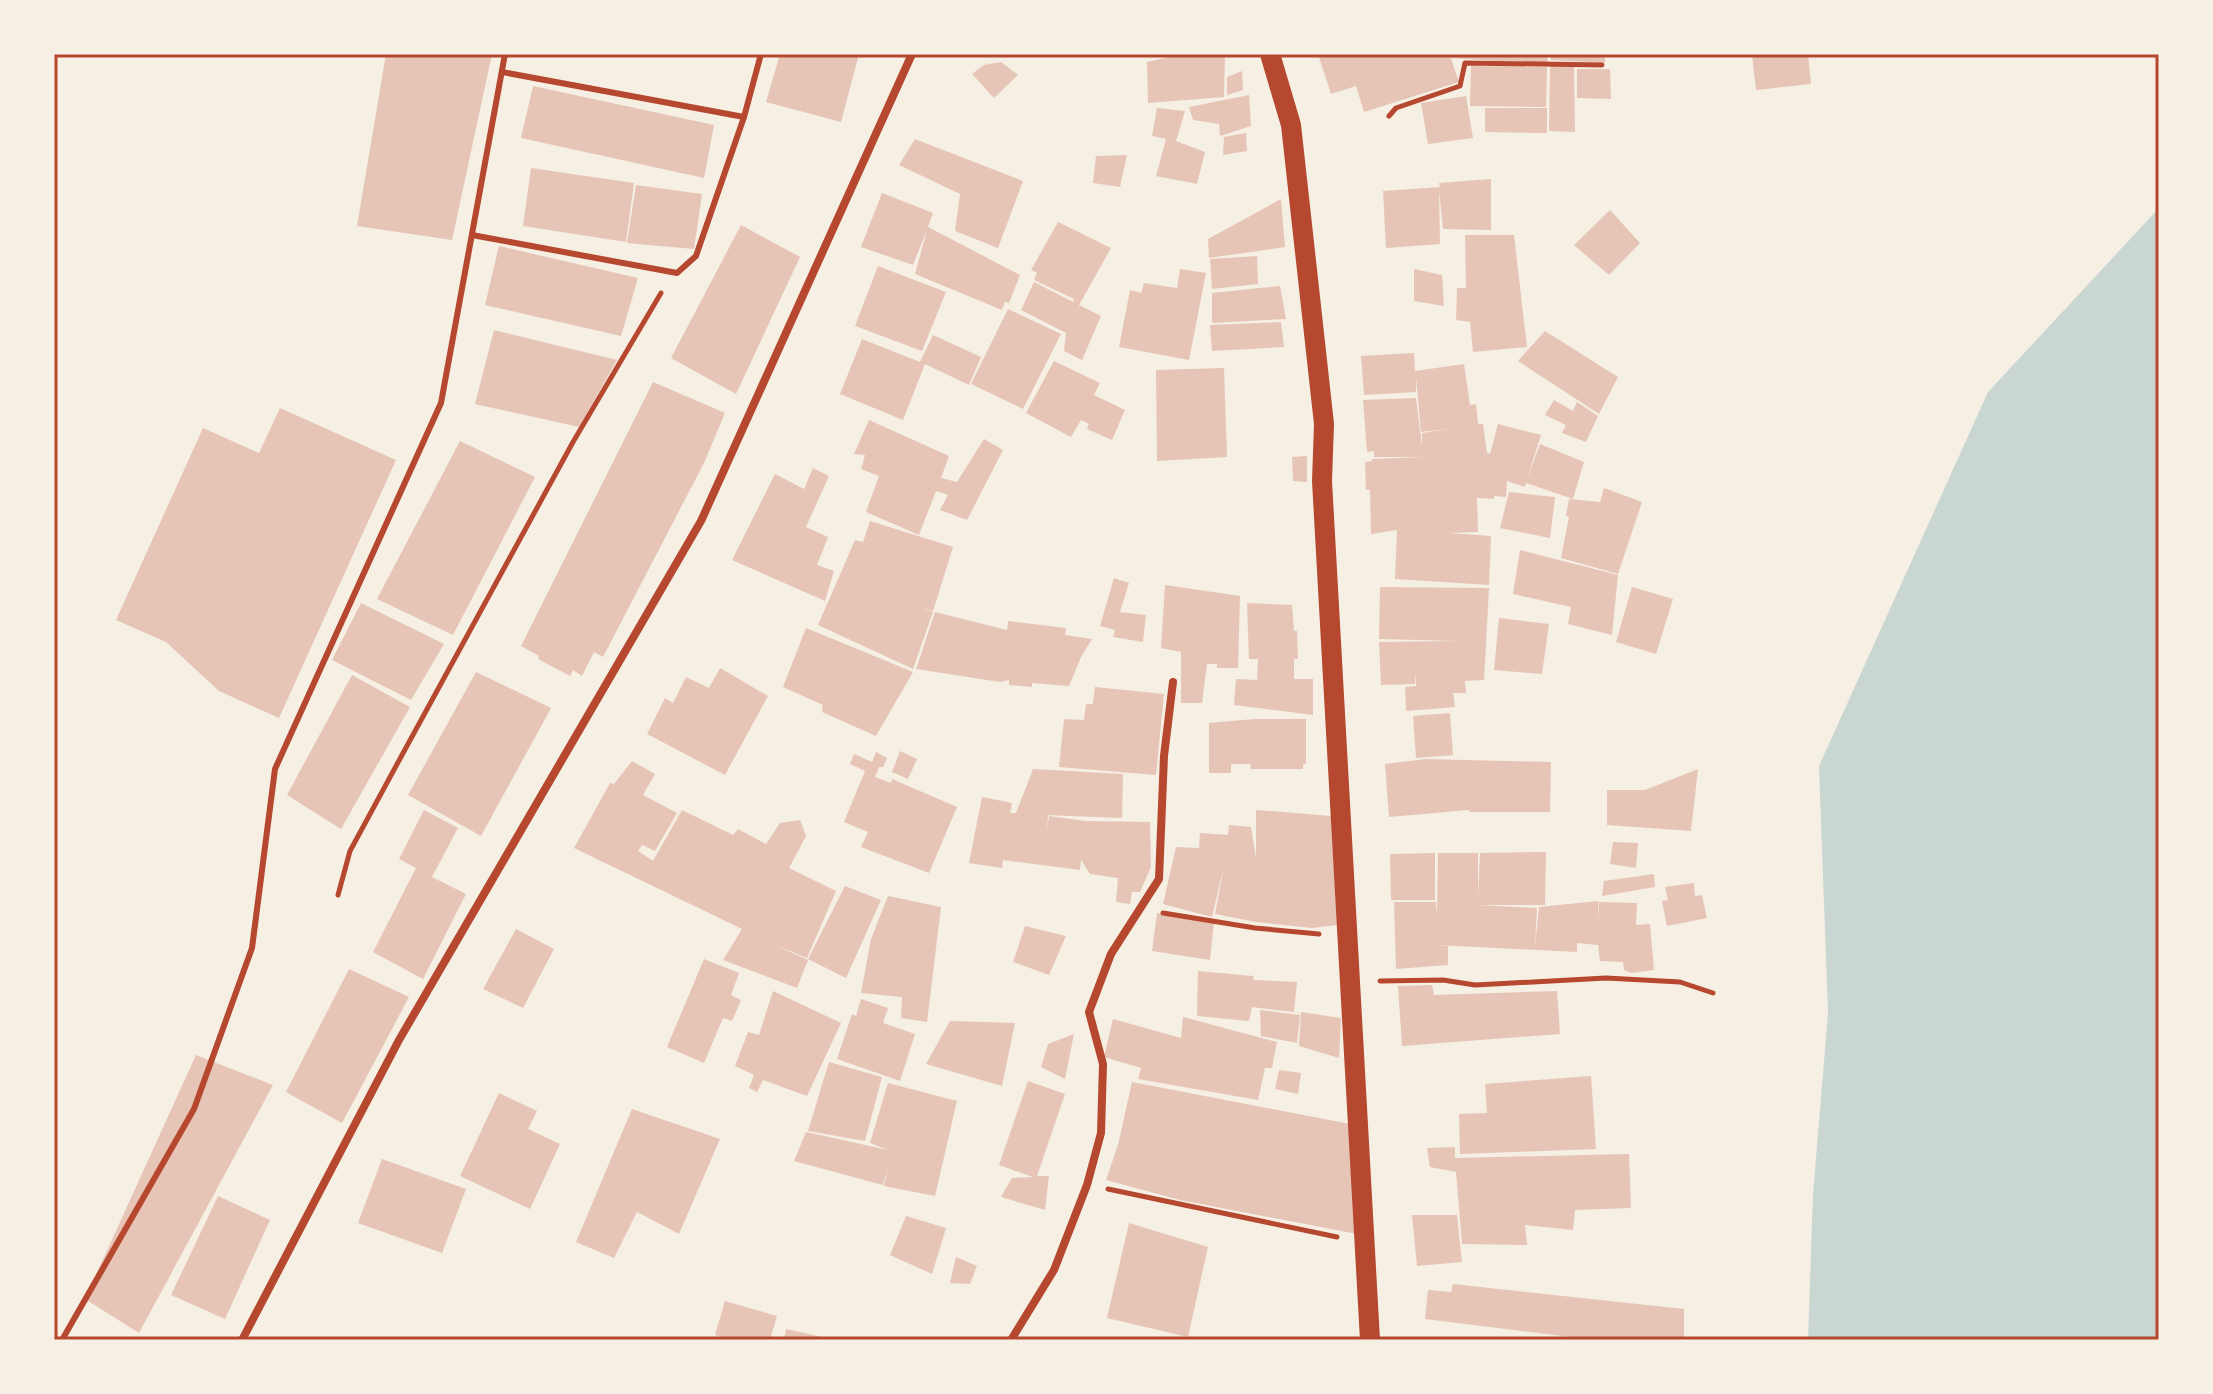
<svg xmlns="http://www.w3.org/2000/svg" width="2213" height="1394" font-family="'Nunito Sans',sans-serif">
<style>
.water{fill:#c9d6d2}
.building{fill:#e6c5b7}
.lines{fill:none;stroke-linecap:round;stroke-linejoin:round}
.path{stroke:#b5482f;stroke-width:5}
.service{stroke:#b5482f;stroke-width:6}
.minor{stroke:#b5482f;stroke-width:8}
.primary{stroke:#b5482f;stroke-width:20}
.neatline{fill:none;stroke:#b5482f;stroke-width:3}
</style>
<rect width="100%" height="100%" fill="#f6efe4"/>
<path class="water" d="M 2159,208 L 2159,1340 L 1808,1340 L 1813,1195 L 1828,1013 L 1819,766 L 1988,392 Z"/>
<g class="building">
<path d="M 386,54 L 492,54 L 452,240 L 357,226 Z"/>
<path d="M 780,54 L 859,54 L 841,122 L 766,102 Z"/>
<path d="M 1183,54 L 1225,54 L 1224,97 L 1148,103 L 1147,62 Z"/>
<path d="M 1318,54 L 1548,54 L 1547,64 L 1451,58 L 1459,82 L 1364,112 L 1356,86 L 1331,94 Z"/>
<path d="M 1551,54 L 1605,54 L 1605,63 L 1551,60 Z"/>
<path d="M 1752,54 L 1808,54 L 1811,84 L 1756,90 Z"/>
<path d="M 1001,62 L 1018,75 L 994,98 L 972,74 L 984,65 Z"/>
<path d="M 1550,65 L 1574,65 L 1575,132 L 1549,131 Z"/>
<path d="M 1471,66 L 1547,67 L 1546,107 L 1470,106 Z"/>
<path d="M 1577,69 L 1610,69 L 1611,99 L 1577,98 Z"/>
<path d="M 1242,71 L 1243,90 L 1227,95 L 1227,77 Z"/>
<path d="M 533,86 L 714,125 L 704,178 L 521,138 Z"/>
<path d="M 1249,95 L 1251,126 L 1220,136 L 1219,124 L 1193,120 L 1189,107 Z"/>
<path d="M 1466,96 L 1473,138 L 1428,144 L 1421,103 Z"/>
<path d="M 1157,108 L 1185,111 L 1176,141 L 1205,152 L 1197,184 L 1156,176 L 1166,139 L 1152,136 Z"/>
<path d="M 1485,108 L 1547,108 L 1547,133 L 1485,132 Z"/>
<path d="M 1246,133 L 1247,151 L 1223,155 L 1224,137 Z"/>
<path d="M 915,139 L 1023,181 L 998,248 L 955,231 L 960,194 L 899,165 Z"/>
<path d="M 1127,155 L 1120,187 L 1093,183 L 1096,156 Z"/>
<path d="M 531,168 L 634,183 L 626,242 L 523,226 Z"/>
<path d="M 1491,179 L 1491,230 L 1443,229 L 1439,190 L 1440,244 L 1386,248 L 1383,191 L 1440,187 L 1439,183 Z"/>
<path d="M 636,185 L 702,194 L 694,249 L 627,243 Z"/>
<path d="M 882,193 L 933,213 L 928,227 L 1020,275 L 1009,303 L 1005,302 L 1002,310 L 915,274 L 927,230 L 913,265 L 861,247 Z"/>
<path d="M 1281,199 L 1285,247 L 1209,258 L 1208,239 Z"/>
<path d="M 1610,210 L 1640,243 L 1609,275 L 1574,245 Z"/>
<path d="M 1058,222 L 1111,248 L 1079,305 L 1101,316 L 1082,360 L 1064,351 L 1066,333 L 1021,310 L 1034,282 L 1073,302 L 1074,299 L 1034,280 L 1037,273 L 1031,270 Z"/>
<path d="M 741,225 L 800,257 L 736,394 L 671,358 Z"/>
<path d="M 1465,235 L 1514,235 L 1527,347 L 1473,352 L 1470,322 L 1456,320 L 1457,288 L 1466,288 Z"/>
<path d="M 499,246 L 638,278 L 621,336 L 485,305 Z"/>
<path d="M 1257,256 L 1258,284 L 1212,289 L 1210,259 Z"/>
<path d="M 878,266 L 946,292 L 922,351 L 855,326 Z"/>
<path d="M 1180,269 L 1206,273 L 1189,360 L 1119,347 L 1130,290 L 1141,293 L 1144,283 L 1177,288 Z"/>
<path d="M 1414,269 L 1442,275 L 1444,306 L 1414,301 Z"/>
<path d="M 1280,286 L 1286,319 L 1212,323 L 1212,293 Z"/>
<path d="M 1008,309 L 1061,334 L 1023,409 L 971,384 Z"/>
<path d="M 1281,322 L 1284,347 L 1212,351 L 1210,325 Z"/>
<path d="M 494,330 L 617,360 L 579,427 L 475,404 Z"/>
<path d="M 1545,331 L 1618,377 L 1599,414 L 1518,361 Z"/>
<path d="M 933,335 L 981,357 L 969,385 L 925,364 L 903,420 L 840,394 L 862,339 L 920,362 Z"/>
<path d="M 1414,353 L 1415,371 L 1464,364 L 1470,405 L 1476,404 L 1478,424 L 1483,424 L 1487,453 L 1490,454 L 1498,424 L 1541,435 L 1527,479 L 1540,444 L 1584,462 L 1573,499 L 1526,483 L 1525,487 L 1507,481 L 1506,497 L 1494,496 L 1494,499 L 1477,498 L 1478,532 L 1449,533 L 1491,536 L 1489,585 L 1395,579 L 1397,530 L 1371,534 L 1370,490 L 1366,490 L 1365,462 L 1372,461 L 1372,459 L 1424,457 L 1374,457 L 1374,451 L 1367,452 L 1363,400 L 1416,398 L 1422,446 L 1422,433 L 1448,429 L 1421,432 L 1416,378 L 1416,392 L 1364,395 L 1361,356 Z"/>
<path d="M 1054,361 L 1100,383 L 1094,395 L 1125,410 L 1112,440 L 1087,429 L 1089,424 L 1081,420 L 1071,437 L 1026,413 Z"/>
<path d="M 1224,368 L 1227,457 L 1157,461 L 1156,370 Z"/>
<path d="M 653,382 L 725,413 L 704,463 L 603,657 L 594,652 L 582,676 L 573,670 L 570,676 L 538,659 L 539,656 L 521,646 Z"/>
<path d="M 1554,400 L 1573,411 L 1577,402 L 1598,416 L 1586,442 L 1562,433 L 1566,425 L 1545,415 Z"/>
<path d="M 280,408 L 396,460 L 279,718 L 219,691 L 166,642 L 116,620 L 203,428 L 259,453 Z"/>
<path d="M 869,420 L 949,456 L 941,478 L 957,482 L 984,439 L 1003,450 L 967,520 L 940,510 L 948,495 L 936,491 L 919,535 L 866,512 L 879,476 L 861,469 L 865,455 L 854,454 Z"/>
<path d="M 460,441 L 535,477 L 453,635 L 377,599 Z"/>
<path d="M 1307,456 L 1307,482 L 1293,481 L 1292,457 Z"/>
<path d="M 813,468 L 829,476 L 806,527 L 828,537 L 817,565 L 834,571 L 825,601 L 732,560 L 775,474 L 804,489 Z"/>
<path d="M 1604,488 L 1642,502 L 1618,574 L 1561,558 L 1569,517 L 1566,516 L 1569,499 L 1600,502 Z"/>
<path d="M 1509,492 L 1555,497 L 1550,538 L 1500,528 Z"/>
<path d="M 870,521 L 953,547 L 933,611 L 922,608 L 933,612 L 913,669 L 818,625 L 855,540 L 863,542 Z"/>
<path d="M 1520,550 L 1618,575 L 1612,635 L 1568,624 L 1571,607 L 1513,594 Z"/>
<path d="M 1114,578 L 1129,583 L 1120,612 L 1146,615 L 1143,642 L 1113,637 L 1115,630 L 1100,626 Z"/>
<path d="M 1165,585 L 1240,596 L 1238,668 L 1217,668 L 1217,664 L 1207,664 L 1202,703 L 1181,703 L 1181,652 L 1161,648 Z"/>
<path d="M 1380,587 L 1489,588 L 1484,680 L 1465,681 L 1466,693 L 1453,693 L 1455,707 L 1406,711 L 1405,687 L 1416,686 L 1416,672 L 1415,684 L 1381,685 L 1379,642 L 1458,641 L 1379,639 Z"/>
<path d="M 1632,587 L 1673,599 L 1656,654 L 1616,642 Z"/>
<path d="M 361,603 L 444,644 L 411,700 L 332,660 Z"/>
<path d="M 1247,603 L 1292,605 L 1294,631 L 1297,631 L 1298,659 L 1294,659 L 1294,679 L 1313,679 L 1313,715 L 1234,705 L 1236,679 L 1257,680 L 1258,659 L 1249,659 Z"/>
<path d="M 935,612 L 1007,630 L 1008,621 L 1066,628 L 1065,635 L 1092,639 L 1081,657 L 1069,686 L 1032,683 L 1032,687 L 1009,685 L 1009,680 L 1000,682 L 916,669 Z"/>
<path d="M 1499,618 L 1549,624 L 1542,674 L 1494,670 Z"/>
<path d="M 806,628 L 913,672 L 876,736 L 822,712 L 823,705 L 783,687 Z"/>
<path d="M 720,668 L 768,696 L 725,775 L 647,734 L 665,698 L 673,703 L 686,677 L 709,688 Z"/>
<path d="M 476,672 L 551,708 L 481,836 L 408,795 Z"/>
<path d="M 352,675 L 410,707 L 341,829 L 287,795 Z"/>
<path d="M 1095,687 L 1164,694 L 1156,775 L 1059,767 L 1064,719 L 1084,720 L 1086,704 L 1093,704 Z"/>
<path d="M 1450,713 L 1453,755 L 1416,758 L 1413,716 Z"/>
<path d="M 1254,719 L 1306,719 L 1306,764 L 1303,764 L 1303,769 L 1251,769 L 1250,764 L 1231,764 L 1231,773 L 1209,773 L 1209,723 Z"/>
<path d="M 900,751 L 917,759 L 908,779 L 892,772 Z"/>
<path d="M 876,752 L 887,758 L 883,767 L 879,767 L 875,777 L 891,783 L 892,779 L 957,807 L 929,873 L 861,847 L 868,832 L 844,822 L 865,771 L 850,764 L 854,754 L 872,762 Z"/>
<path d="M 1425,759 L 1551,762 L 1550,812 L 1469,812 L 1469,810 L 1389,817 L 1385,764 Z"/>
<path d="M 632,761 L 655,774 L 643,795 L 677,813 L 655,851 L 642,845 L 638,851 L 653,861 L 682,810 L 733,835 L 738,829 L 766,844 L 780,823 L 800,820 L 806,836 L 789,868 L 836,891 L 807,958 L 773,944 L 808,960 L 797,988 L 723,960 L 742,929 L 574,848 L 610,783 L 614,784 Z"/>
<path d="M 1033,769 L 1123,774 L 1122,818 L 1045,815 L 1048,815 L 1047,830 L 1049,816 L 1086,821 L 1150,822 L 1151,867 L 1140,892 L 1132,892 L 1130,904 L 1116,902 L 1118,878 L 1090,874 L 1081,860 L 1080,870 L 1003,860 L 1002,868 L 969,863 L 982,797 L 1012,803 L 1010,813 L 1016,813 Z"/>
<path d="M 1698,769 L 1691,831 L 1607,825 L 1607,790 L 1645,790 Z"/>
<path d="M 424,810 L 458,828 L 432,877 L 466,894 L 423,979 L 373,952 L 416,868 L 399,859 Z"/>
<path d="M 1256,810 L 1331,816 L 1337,925 L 1312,928 L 1256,922 L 1215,914 L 1224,866 L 1212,917 L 1163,904 L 1176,847 L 1199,848 L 1200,833 L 1228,835 L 1229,825 L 1251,827 L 1256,858 Z"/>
<path d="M 1613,842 L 1638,843 L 1636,868 L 1610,864 Z"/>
<path d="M 1546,852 L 1545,905 L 1477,905 L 1537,908 L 1535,947 L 1539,907 L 1598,901 L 1599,919 L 1599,902 L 1637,903 L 1636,925 L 1650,924 L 1654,970 L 1632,973 L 1624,970 L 1623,962 L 1600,961 L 1598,945 L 1577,943 L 1577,952 L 1436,945 L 1448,946 L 1448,965 L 1396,969 L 1394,902 L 1436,902 L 1437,916 L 1438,853 L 1478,853 L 1478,897 L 1480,853 Z"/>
<path d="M 1435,853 L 1435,900 L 1391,900 L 1390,854 Z"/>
<path d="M 1654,874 L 1655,887 L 1602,896 L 1604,881 Z"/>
<path d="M 1694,883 L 1695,896 L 1702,895 L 1707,918 L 1667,926 L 1662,901 L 1668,900 L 1665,887 Z"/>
<path d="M 845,886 L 881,900 L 846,978 L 808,959 Z"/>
<path d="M 888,896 L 941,907 L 927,1022 L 901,1018 L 902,997 L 861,993 L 871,939 Z"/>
<path d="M 1157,913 L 1214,922 L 1210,960 L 1152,951 Z"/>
<path d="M 1025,926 L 1066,936 L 1049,975 L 1013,962 Z"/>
<path d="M 516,929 L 554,949 L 523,1008 L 483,989 Z"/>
<path d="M 704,959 L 739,973 L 731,995 L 741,1000 L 732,1021 L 723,1018 L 704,1063 L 667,1047 Z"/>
<path d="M 349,969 L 409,997 L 342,1123 L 286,1092 Z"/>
<path d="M 1198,971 L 1253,976 L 1254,980 L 1297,982 L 1294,1012 L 1252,1007 L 1249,1021 L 1197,1016 Z"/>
<path d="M 1432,985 L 1434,995 L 1557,991 L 1560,1034 L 1402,1046 L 1398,986 Z"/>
<path d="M 773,991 L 841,1023 L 807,1096 L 763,1080 L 757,1092 L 749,1088 L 754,1075 L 735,1066 L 748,1032 L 759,1035 Z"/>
<path d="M 861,999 L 888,1008 L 883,1023 L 915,1034 L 900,1081 L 837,1059 L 852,1014 L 856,1016 Z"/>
<path d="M 1260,1010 L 1300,1015 L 1297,1043 L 1261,1036 Z"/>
<path d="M 1301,1012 L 1341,1018 L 1339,1058 L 1299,1046 Z"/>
<path d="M 1183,1017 L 1277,1042 L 1272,1068 L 1265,1068 L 1258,1100 L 1138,1079 L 1141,1068 L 1104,1057 L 1113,1019 L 1181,1038 Z"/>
<path d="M 950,1021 L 1015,1023 L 1002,1086 L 926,1064 Z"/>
<path d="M 1074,1034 L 1065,1079 L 1041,1067 L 1048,1044 Z"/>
<path d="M 196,1055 L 273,1085 L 139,1333 L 85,1299 Z"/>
<path d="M 829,1062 L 882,1077 L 865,1141 L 808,1131 Z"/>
<path d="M 1279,1070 L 1301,1073 L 1298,1094 L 1275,1089 Z"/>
<path d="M 1591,1076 L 1596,1149 L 1460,1154 L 1459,1114 L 1487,1113 L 1485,1084 Z"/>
<path d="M 1028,1081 L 1065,1094 L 1037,1176 L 1049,1176 L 1045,1210 L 1001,1197 L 1012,1178 L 1033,1177 L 999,1165 Z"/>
<path d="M 1132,1082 L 1350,1124 L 1357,1234 L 1180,1200 L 1106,1180 L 1118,1145 Z"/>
<path d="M 888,1083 L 957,1101 L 935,1196 L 884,1186 L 888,1166 L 883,1185 L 794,1161 L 806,1132 L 888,1150 L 870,1143 Z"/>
<path d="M 499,1093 L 537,1111 L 528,1129 L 560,1144 L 530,1209 L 460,1176 Z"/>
<path d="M 632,1109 L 720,1139 L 679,1234 L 637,1212 L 614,1258 L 576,1242 Z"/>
<path d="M 1455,1147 L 1455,1158 L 1629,1154 L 1631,1208 L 1575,1210 L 1573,1230 L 1525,1225 L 1527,1245 L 1462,1244 L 1456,1172 L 1430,1167 L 1427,1148 Z"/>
<path d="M 382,1159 L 466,1189 L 442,1253 L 358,1223 Z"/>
<path d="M 218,1196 L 270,1220 L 225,1319 L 171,1295 Z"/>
<path d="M 1412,1215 L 1457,1215 L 1462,1262 L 1417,1266 Z"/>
<path d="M 906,1216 L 946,1228 L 932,1274 L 890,1255 Z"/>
<path d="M 1129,1223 L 1208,1247 L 1188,1337 L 1107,1318 Z"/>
<path d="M 956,1257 L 977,1266 L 970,1284 L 950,1283 Z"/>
<path d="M 1453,1284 L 1684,1309 L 1684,1340 L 1595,1340 L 1425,1319 L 1428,1290 L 1451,1292 Z"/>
<path d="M 725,1301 L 777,1316 L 770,1340 L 732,1340 L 715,1335 Z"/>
<path d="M 786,1329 L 832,1339 L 831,1340 L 784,1340 Z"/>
</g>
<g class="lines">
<g class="path">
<path d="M 1389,116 L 1396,108 L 1460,86 L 1465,63 L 1602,65"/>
<path d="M 338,895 L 350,851 L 402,755 L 573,442 L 661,293"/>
<path d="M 1163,913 L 1255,928 L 1319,934"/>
<path d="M 1380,981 L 1443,980 L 1475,985 L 1606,978 L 1680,982 L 1713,993"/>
<path d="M 1108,1189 L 1337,1237"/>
</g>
<g class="service">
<path d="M 502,72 L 744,117"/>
<path d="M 472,235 L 677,273 L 696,256 L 744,117 L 761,54"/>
<path d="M 62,1340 L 194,1109 L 252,948 L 275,769 L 441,403 L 505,54"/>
</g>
<g class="minor">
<path d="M 242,1340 L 399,1040 L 701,521 L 912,54"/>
<path d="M 1011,1340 L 1054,1270 L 1087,1185 L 1101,1133 L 1103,1064 L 1089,1012 L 1111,954 L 1159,879 L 1164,756 L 1173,682"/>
</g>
<path class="primary" d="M 1270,54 L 1291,125 L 1324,424 L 1322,481 L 1370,1340"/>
</g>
<rect width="2213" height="1394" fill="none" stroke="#f6efe4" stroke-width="112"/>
<rect x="56" y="56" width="2101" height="1282" class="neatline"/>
</svg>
